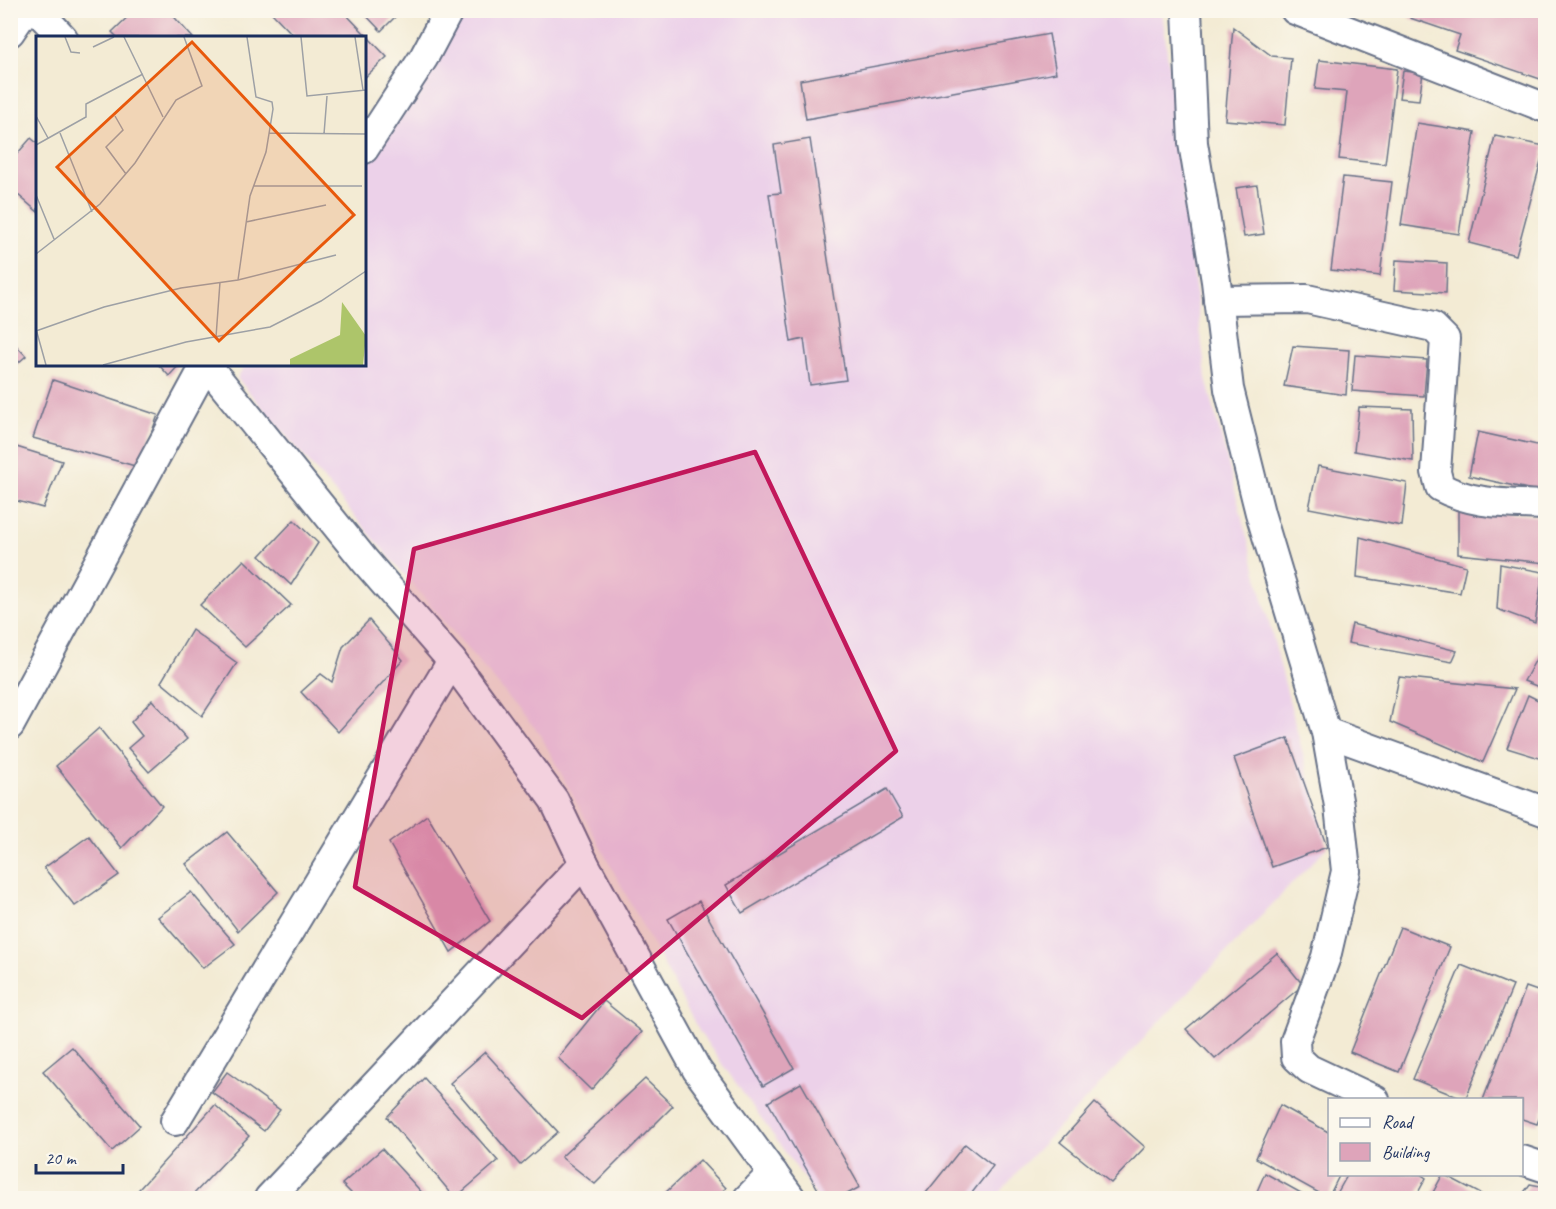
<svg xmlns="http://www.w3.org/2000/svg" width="1556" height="1209" font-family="Caveat,sans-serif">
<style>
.built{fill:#ecd1e9}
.building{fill:#dea4ba}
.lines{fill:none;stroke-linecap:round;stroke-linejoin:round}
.minor-casing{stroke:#677187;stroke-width:32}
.minor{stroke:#fff;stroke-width:28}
.marked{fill:#c2185b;fill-opacity:0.2;stroke:#c2185b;stroke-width:4.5;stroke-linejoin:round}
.inset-road{fill:none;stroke:#9da0a5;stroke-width:1.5}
.view{fill:#e8590c;fill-opacity:0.15;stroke:#e8590c;stroke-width:3}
.inset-edge{fill:none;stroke:#1b2f5e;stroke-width:3}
</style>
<rect width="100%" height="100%" fill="#fbf7ec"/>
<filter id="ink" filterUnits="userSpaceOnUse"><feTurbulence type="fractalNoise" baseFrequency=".0167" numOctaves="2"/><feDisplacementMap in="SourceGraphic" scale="12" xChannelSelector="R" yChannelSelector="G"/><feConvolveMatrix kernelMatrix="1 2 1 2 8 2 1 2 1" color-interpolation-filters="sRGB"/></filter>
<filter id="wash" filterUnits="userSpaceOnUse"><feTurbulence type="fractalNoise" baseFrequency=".008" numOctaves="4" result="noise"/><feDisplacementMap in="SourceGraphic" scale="24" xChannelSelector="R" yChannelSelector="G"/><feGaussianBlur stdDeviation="1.35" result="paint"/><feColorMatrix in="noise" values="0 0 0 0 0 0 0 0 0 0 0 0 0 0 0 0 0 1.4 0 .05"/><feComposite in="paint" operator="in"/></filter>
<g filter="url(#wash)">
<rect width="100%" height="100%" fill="#f3ebd4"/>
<path class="built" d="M 462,11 L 1162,11 L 1206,378 L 1327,847 L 1021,1167 L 996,1198 L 818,1198 L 700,1033 L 540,734 L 237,378 L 245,365 L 364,364 L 365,170 Z"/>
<g id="blocks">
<g class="building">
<path d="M 135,10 L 168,10 L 193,38 L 118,38 L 112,32 Z"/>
<path d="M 274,10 L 342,10 L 387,57 L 364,78 L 364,38 L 296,38 L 272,13 Z"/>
<path d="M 361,10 L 402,10 L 381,31 Z"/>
<path d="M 1413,10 L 1546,10 L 1546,81 L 1455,50 L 1460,35 L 1410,18 Z"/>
<path d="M 1233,27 L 1272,56 L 1291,58 L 1285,125 L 1225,120 Z"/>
<path d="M 1049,34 L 1056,73 L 806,119 L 800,80 Z"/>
<path d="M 1319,60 L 1397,69 L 1385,164 L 1339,159 L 1347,92 L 1315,89 Z"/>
<path d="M 1403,71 L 1423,73 L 1419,100 L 1399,98 Z"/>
<path d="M 1417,123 L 1475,132 L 1459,234 L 1401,225 Z"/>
<path d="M 1495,136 L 1545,146 L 1516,255 L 1469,243 Z"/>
<path d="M 31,138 L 38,144 L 38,212 L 10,188 L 10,162 Z"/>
<path d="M 810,139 L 846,380 L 810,385 L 804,339 L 791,342 L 769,194 L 781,193 L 774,145 Z"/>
<path d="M 1343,177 L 1392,182 L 1380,276 L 1331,270 Z"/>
<path d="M 1257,185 L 1264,234 L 1244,237 L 1236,188 Z"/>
<path d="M 1396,260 L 1447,263 L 1446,293 L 1394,290 Z"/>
<path d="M 10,339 L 26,356 L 10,370 Z"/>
<path d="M 1293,346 L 1349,350 L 1346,395 L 1284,386 Z"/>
<path d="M 1355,355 L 1427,360 L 1424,396 L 1352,391 Z"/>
<path d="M 158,364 L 180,364 L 169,376 Z"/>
<path d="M 53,380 L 158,415 L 139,467 L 33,438 Z"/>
<path d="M 1359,407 L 1412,409 L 1413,461 L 1354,451 Z"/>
<path d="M 1478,432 L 1546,447 L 1546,493 L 1469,476 Z"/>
<path d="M 10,445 L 62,461 L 43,508 L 10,499 Z"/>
<path d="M 1318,466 L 1407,483 L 1402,526 L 1309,508 Z"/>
<path d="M 1458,508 L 1546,517 L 1546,563 L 1458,554 Z"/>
<path d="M 294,520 L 318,543 L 291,585 L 260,556 Z"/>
<path d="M 1360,537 L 1466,566 L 1460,593 L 1357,577 Z"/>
<path d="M 244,560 L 291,605 L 245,647 L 200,605 Z"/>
<path d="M 1500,564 L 1543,572 L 1535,623 L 1497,609 Z"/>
<path d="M 369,620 L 403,660 L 338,732 L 301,692 L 321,674 L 332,682 L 343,647 Z"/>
<path d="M 1352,624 L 1457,651 L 1452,662 L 1348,643 Z"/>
<path d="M 192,630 L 237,663 L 202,716 L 161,682 Z"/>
<path d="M 1546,641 L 1546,690 L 1524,681 Z"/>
<path d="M 1399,677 L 1515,689 L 1483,762 L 1390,722 Z"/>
<path d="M 1528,695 L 1546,704 L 1546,760 L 1507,748 Z"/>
<path d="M 152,700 L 187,739 L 149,772 L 128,748 L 142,736 L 131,722 Z"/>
<path d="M 99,728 L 162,806 L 122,848 L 56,766 Z"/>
<path d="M 1288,738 L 1327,847 L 1272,867 L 1234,758 Z"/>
<path d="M 887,789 L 903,817 L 742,913 L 726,885 Z"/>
<path d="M 427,815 L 490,921 L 451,952 L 389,843 Z"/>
<path d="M 227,832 L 278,892 L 238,931 L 186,864 Z"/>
<path d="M 89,836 L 119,875 L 75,906 L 44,868 Z"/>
<path d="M 191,892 L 235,944 L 203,968 L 158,917 Z"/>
<path d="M 699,901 L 794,1068 L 763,1086 L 668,919 Z"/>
<path d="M 1400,927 L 1450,947 L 1399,1072 L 1350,1052 Z"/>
<path d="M 1277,953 L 1303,985 L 1215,1059 L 1186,1029 Z"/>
<path d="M 1461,965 L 1513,986 L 1465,1100 L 1413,1079 Z"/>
<path d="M 1526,987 L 1546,994 L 1546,1102 L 1537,1124 L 1522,1119 L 1522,1100 L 1483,1100 Z"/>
<path d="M 604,1001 L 642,1032 L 591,1090 L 558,1058 Z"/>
<path d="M 72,1047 L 140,1126 L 112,1151 L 43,1071 Z"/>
<path d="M 485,1052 L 558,1132 L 520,1165 L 450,1083 Z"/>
<path d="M 227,1072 L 280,1110 L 264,1131 L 212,1092 Z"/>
<path d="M 424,1078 L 498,1161 L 455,1198 L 387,1117 Z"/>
<path d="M 645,1079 L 673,1106 L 595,1184 L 561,1157 Z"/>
<path d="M 801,1083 L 860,1187 L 840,1198 L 823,1198 L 768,1102 Z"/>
<path d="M 1095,1103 L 1145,1147 L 1111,1183 L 1060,1142 Z"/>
<path d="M 215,1105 L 249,1136 L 190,1198 L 131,1198 Z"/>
<path d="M 1280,1105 L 1330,1133 L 1330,1174 L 1340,1174 L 1328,1198 L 1256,1158 Z"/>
<path d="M 965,1144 L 993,1166 L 968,1198 L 922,1198 Z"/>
<path d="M 382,1149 L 427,1198 L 356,1198 L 342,1184 Z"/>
<path d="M 700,1160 L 726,1188 L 715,1198 L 668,1198 L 664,1194 Z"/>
<path d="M 1265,1173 L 1310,1198 L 1254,1198 Z"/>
<path d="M 1348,1174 L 1420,1174 L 1426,1178 L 1415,1198 L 1338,1198 L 1335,1197 Z"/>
<path d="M 1443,1174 L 1481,1194 L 1479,1198 L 1430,1198 Z"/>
<path d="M 1530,1184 L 1546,1187 L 1546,1198 L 1520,1198 Z"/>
</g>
</g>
</g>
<g filter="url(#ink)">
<use href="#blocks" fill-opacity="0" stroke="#677187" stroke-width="1.5"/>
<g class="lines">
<defs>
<g id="minor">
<path d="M 37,10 L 63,38"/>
<path d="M 1187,10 L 1193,143 L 1216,281 L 1229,389 L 1260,513 L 1326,732 L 1339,806 L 1346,871 L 1326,957 L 1295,1041 L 1296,1057 L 1309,1069 L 1375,1100"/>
<path d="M 1295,10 L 1546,108"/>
<path d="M 10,32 L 25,10"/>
<path d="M 364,149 L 424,57 L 449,10"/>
<path d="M 1218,300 L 1307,299 L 1433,327 L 1445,339 L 1436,472 L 1440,487 C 1473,505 1508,503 1545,505"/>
<path d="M 10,725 L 206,364 L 365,561 L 452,661 L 554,800 L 584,863 L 697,1070 L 791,1198"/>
<path d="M 1326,732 L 1546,812"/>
<path d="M 175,1121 L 452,661"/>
<path d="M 1522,1160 L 1546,1168"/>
<path d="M 269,1198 L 584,863"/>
<path d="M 748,1198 L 773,1173"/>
</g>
</defs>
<use href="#minor" class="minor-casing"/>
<use href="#minor" class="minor"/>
</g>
</g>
<path class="marked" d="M 755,452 L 896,751 L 582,1018 L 355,887 L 414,549 Z"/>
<g transform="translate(36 36)">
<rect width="330" height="330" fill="#f3ebd4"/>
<path d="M 306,266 L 330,300 L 327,329 L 254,329 L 254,323 L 304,299 Z" fill="#adc56a"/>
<path class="inset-road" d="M 29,1 L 35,16 L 44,17M 88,1 L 127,81M 265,1 L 271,60 L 330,54M 319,1 L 327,54M 57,11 L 78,1M 0,80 L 12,102M 79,80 L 87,94 L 70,111 L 90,138M 24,97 L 56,176M 233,97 L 330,98M 288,98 L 291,60M 0,109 L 50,81 L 50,68 L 107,38M 218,150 L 326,150M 0,159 L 18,203M 210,186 L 290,169M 0,218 L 64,168 L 99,127 L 140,64 L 166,50 L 148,1M 202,244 L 214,160 L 230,116 L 237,73 L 236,66 L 220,61 L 211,1M 0,293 L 10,329M 0,295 L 68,271 L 145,252 L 202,244 L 300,219M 180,301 L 184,246M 67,329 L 150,306 L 234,291 L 285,265 L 330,235"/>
<path class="view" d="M 156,6 L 318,179 L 183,305 L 21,131 Z"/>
<rect width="330" height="330" class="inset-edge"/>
</g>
<rect width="1556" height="1209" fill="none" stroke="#fbf7ec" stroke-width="36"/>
<rect x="1328" y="1098" width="195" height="78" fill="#fbf7ec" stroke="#a1a7b3" stroke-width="1.5"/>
<rect x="1340" y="1118" width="30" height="9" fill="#ffffff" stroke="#a1a7b3" stroke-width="1.5"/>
<text x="1382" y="1128" font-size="18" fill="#1b2f5e">Road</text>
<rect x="1340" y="1143" width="30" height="18" fill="#dea4ba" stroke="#a1a7b3" stroke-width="1.5"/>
<text x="1382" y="1158" font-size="18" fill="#1b2f5e">Building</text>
<path d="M36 1164v9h87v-9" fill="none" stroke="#1b2f5e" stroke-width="3"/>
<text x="45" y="1164" font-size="18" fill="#1b2f5e" stroke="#fbf7ec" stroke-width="4.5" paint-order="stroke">20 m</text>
</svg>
